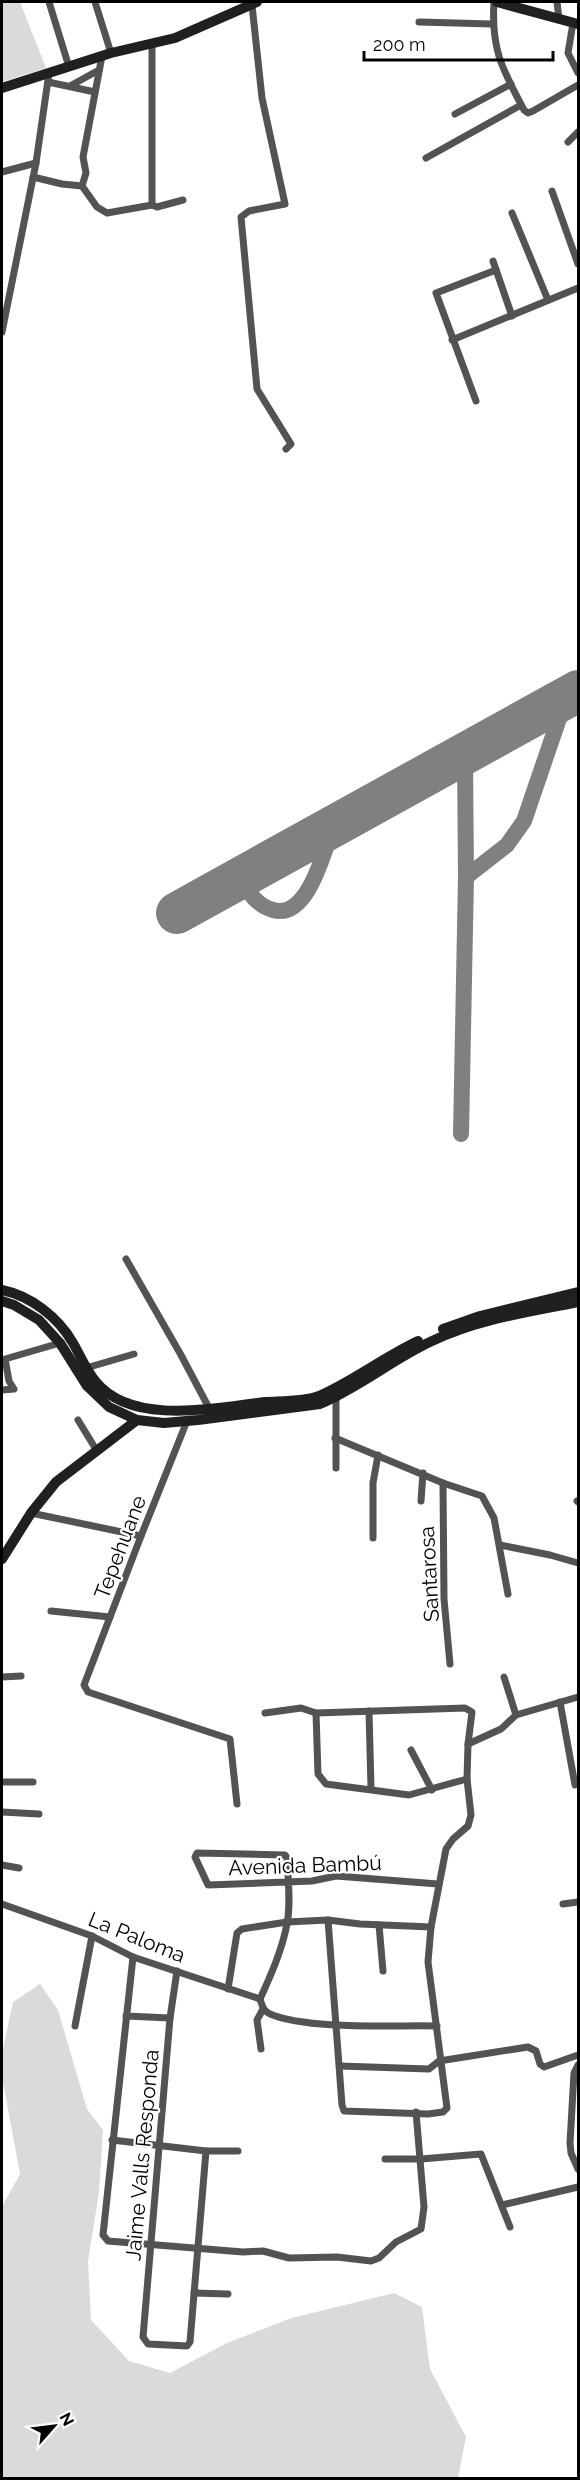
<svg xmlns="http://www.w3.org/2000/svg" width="580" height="2480" font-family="Raleway,sans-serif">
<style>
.grass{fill:#dadada}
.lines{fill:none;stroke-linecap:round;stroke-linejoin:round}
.taxiway{stroke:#808080;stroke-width:16}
.runway{stroke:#808080;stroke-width:42}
.street{stroke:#535353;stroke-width:7}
.secondary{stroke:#202020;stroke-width:10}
.labels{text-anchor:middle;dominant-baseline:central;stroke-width:4.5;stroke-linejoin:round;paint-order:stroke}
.street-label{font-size:21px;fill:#000;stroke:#fff}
</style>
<rect width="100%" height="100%" fill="#fff"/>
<g class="grass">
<path d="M 2,2 L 20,2 L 46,68 L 2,82 Z"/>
<path d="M 40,1984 L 58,2010 L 87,2109 L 103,2130 L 99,2192 L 88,2261 L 91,2320 L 129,2361 L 170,2373 L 227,2343 L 292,2318 L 394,2293 L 422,2307 L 430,2369 L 466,2437 L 458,2478 L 2,2478 L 3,2205 L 20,2174 L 2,2077 L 2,2054 L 13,2002 Z"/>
</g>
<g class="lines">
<g class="taxiway">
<path d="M 466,877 L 507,845 L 524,821 L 566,698"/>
<path d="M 241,878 C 249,893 256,905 273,910 C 308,920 324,851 333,827"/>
<path d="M 461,1134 L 466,877 L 465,754"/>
</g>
<path class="runway" d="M 177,913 L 578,691"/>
<g class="street">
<path d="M 49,2 L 69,67"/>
<path d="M 95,2 L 111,53"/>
<path d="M 494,2 C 491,49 502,69 524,110 L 528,113 L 533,111 L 578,85"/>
<path d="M 557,2 L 559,19"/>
<path d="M 252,5 L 262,98 L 285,204 L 249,211 L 241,217 L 257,389 L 291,444 L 286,449"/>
<path d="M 419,22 L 492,24"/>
<path d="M 573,23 L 568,53 L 578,73"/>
<path d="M 48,82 L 95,92"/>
<path d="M 70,86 L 99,70"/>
<path d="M 455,114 L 511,84"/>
<path d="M 568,142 L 578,132"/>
<path d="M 426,158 L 521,105"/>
<path d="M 2,172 L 36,163"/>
<path d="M 33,177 L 62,184 L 82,186 L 97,207 L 107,213 L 152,205 L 157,207 L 183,200"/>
<path d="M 82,186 L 86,173 L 83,157 L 102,56"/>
<path d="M 552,191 L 578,264"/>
<path d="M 152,205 L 152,45"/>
<path d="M 512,213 L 548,300"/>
<path d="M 493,261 L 512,316"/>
<path d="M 2,332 L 36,163 L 49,73"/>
<path d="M 452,340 L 578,288"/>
<path d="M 476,401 L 436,293 L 496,270"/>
<path d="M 126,1259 L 181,1355 L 209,1408"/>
<path d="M 86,1368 L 134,1354"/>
<path d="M 2,1390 L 14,1389 L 9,1381 L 5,1359 L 60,1343"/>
<path d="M 78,1420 L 97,1451"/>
<path d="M 187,1421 L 141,1536 L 84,1685 L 88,1692 L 230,1739 L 237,1804"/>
<path d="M 335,1438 L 443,1483 L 482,1496 L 494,1518 L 508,1594"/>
<path d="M 336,1468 L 336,1397"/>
<path d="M 443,1483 L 444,1599 L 450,1664"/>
<path d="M 421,1501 L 423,1473"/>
<path d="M 577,1501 L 578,1502"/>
<path d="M 31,1513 L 141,1536"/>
<path d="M 373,1538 L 373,1483 L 378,1455"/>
<path d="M 500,1545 L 550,1555 L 578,1563"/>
<path d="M 51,1611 L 110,1617"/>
<path d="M 2,1677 L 21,1676"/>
<path d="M 504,1677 L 516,1715"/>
<path d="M 560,1702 L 575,1785"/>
<path d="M 369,1711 L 371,1788"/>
<path d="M 265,1713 L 301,1708 L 316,1713 L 465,1708 L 472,1712 L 468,1744"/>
<path d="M 316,1713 L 318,1774 L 326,1784 L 409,1795 L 467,1779"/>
<path d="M 411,1750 L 432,1790"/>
<path d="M 2,1782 L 33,1782"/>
<path d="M 2,1812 L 39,1814"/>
<path d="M 2,1865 L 19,1868"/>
<path d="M 2,1904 L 92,1936 L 133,1957 L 260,1999"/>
<path d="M 563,1904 L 578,1902"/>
<path d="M 328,1920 L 342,2105 L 344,2111 L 428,2114 L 443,2112 L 447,2108 L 428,1962 L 431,1927 L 446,1849 L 453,1839 L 468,1826 L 471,1815 L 467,1779 L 468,1744 L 501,1729 L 516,1715 L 578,1697"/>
<path d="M 379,1925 L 383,1971"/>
<path d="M 133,1957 L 103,2235 L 108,2241 L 243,2252 L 263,2251 L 289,2258 L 337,2257 L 371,2261 L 379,2258 L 396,2242 L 421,2229 L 424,2207 L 416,2112"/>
<path d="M 177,1971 L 170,2018 L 143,2337 L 148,2344 L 187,2346 L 190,2342 L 206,2151"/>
<path d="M 228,1989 L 237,1933 L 242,1929 L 287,1922 L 328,1920 L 360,1924 L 431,1927"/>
<path d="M 260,1999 C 271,1975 282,1950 287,1924 C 291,1903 288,1879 287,1858 L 285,1855 L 197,1853 L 195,1857 L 208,1885 L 312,1881 L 336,1876 L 438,1884"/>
<path d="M 260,1999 C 262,2005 263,2011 270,2014 C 309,2030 392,2025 437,2026"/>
<path d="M 126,2016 L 170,2018"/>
<path d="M 75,2026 L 92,1936"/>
<path d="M 261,2049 L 257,2020 L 263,2009"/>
<path d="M 578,2065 L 574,2073 L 570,2143 L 571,2153 L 578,2169"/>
<path d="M 340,2066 L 429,2069 L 439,2061 L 528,2047 L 536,2051 L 540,2064 L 544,2067 L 578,2055"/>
<path d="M 112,2140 L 206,2151 L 238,2151"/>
<path d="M 385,2159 L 421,2159 L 481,2154 L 510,2227"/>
<path d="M 502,2205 L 578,2187"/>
<path d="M 194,2293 L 228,2294"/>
</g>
<g class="secondary">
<path d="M 497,2 L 578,24"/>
<path d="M 2,88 L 111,53 L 175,38 L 257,2"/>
<path d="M 2,1290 C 31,1296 58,1317 73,1343 C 80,1355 86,1370 96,1382 C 132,1426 215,1408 265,1402 C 281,1401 304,1402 319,1396 C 353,1381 384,1357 418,1341"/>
<path d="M 2,1301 L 14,1305 L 39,1320 L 60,1343 L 87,1386 L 109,1407 L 137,1420 L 164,1423 L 198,1420 L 320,1404 C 360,1387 393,1359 432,1341 C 478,1319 529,1312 578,1302"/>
<path d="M 443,1329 L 480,1316 L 578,1292"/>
<path d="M 2,1559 L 31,1513 L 56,1482 L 137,1420"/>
</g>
</g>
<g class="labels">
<g class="street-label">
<text transform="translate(120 1547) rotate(-69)">Tepehuane</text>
<text transform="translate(429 1574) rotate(-93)">Santarosa</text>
<text transform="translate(305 1865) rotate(-2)">Avenida Bambú</text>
<text transform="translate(137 1937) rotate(22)">La Paloma</text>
<text transform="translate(142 2155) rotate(-85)">Jaime Valls Responda</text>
</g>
</g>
<rect width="580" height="2480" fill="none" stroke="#000000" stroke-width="6"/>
<g transform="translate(54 2426) rotate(62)" stroke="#ffffff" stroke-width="4.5" paint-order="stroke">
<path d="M0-4.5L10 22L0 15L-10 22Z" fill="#000000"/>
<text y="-9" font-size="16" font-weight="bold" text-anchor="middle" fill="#000000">N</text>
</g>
<path d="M364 51v9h189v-9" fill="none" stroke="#000000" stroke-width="3"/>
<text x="373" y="51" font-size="18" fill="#000000" stroke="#ffffff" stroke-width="4.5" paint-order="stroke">200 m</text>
</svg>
